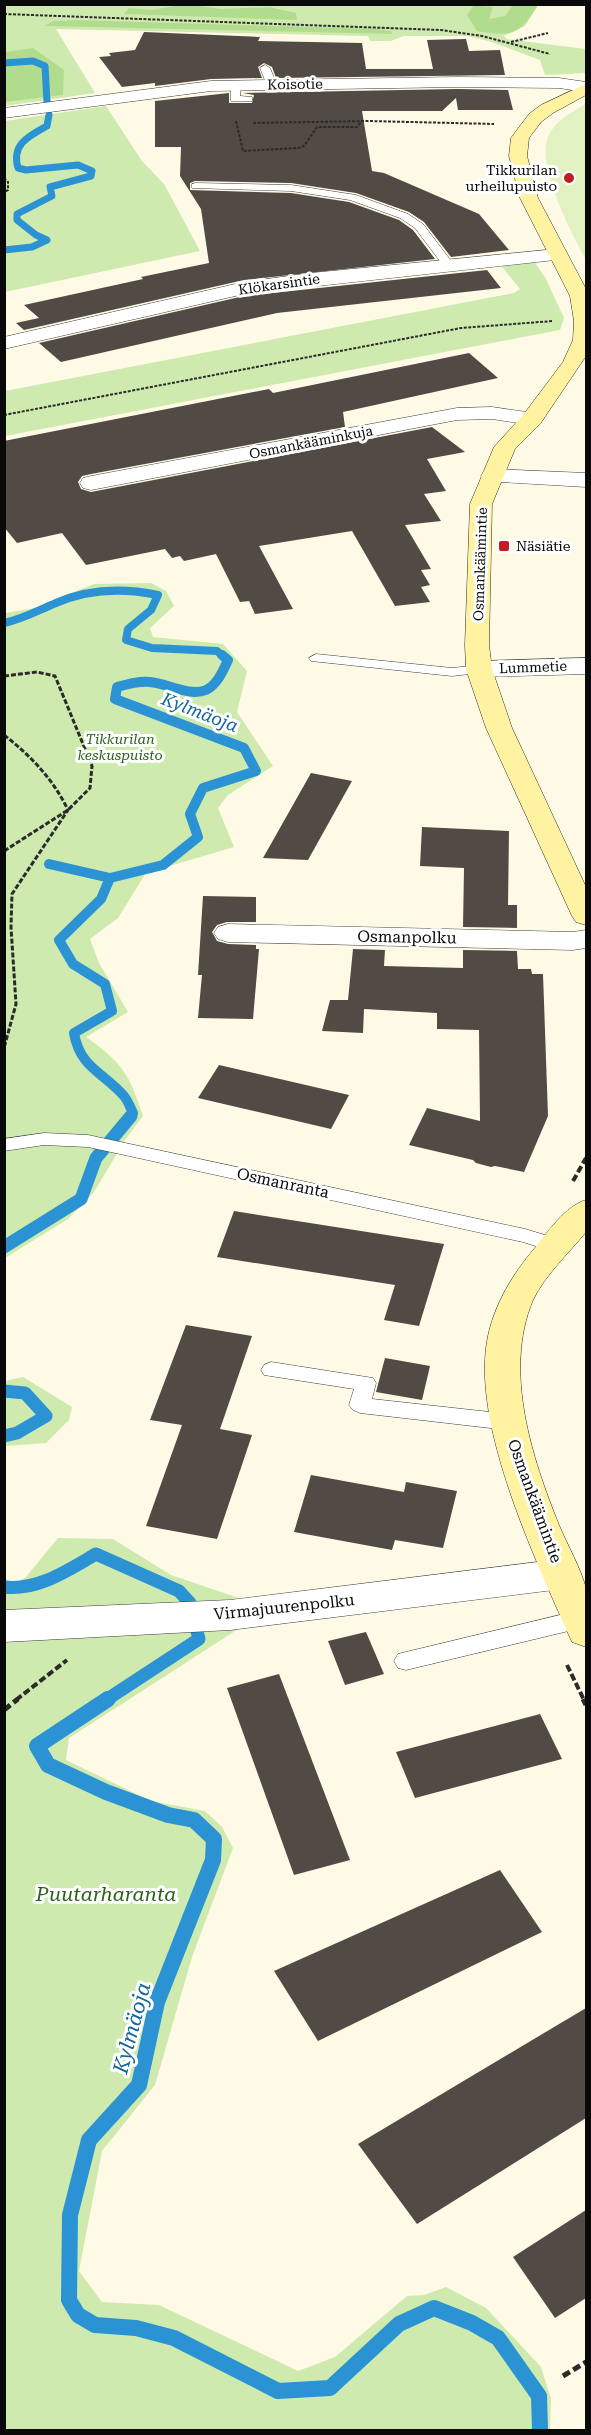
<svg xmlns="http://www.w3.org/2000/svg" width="591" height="2435" font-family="'Roboto Serif',serif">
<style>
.green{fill:#cfeaaf}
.forest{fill:#b2dc8d}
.pitch{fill:#e1f1c1}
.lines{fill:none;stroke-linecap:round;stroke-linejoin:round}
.stream-far4{stroke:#2b93d3;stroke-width:7}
.stream-far3{stroke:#2b93d3;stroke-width:8}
.stream-far2{stroke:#2b93d3;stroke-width:10}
.stream-far1{stroke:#2b93d3;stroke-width:13}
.stream{stroke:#2b93d3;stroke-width:16}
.building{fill:#524a45}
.lane-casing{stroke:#3c3c3c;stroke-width:1}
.street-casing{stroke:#3c3c3c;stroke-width:1}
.secondary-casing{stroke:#2b2b2b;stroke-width:1}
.path-far3{stroke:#2b2b2b;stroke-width:2;stroke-dasharray:3 1.5;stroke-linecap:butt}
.path-far2{stroke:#2b2b2b;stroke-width:3;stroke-dasharray:5 2;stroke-linecap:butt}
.path-far1{stroke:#2b2b2b;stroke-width:4;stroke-dasharray:7 3;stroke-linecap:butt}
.path{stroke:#2b2b2b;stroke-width:5;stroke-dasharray:8 4;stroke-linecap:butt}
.lane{fill:#fff;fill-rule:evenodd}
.street{fill:#fff;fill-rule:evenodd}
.secondary{fill:#fff3a1;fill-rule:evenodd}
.poi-dot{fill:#bf1c27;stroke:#fff;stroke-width:2}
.labels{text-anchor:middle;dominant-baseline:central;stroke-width:6;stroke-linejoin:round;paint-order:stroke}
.far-street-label{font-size:14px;fill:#090909;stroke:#fff}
.far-poi-label{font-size:14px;fill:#090909;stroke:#fff;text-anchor:end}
.far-park-label{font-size:14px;font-style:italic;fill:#296318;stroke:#fff}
.street-label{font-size:16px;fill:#090909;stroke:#fff}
.water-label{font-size:18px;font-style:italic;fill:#0f639f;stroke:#fff}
.near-park-label{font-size:20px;font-style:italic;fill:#296318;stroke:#fff}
.near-water-label{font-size:21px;font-style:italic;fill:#0f639f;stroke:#fff}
</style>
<rect width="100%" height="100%" fill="#fffae6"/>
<g class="green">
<path d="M 4,5 L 538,5 L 525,26 L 504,36 L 507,39 L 586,49 L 586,73 L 545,75 L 540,60 L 492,42 L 468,36 L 403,36 L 391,41 L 370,41 L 368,36 L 56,29 L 95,93 L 5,106 Z"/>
<path d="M 106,106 L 142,161 L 164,184 L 200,251 L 5,292 L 5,121 Z"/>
<path d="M 533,260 L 545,277 L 564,318 L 560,330 L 5,436 L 5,391 L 514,293 L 520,289 L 500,264 Z"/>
<path d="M 151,583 L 166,591 L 174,606 L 150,628 L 153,637 L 223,644 L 247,671 L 237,712 L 273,766 L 228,795 L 218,808 L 234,847 L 146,873 L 118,918 L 90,939 L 99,963 L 128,1012 L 86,1037 C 122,1062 130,1075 143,1116 L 125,1140 L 94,1192 L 68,1219 L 5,1258 L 5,613 L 35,608 L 94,584 Z"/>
<path d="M 23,1377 L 72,1407 L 69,1420 L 46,1443 L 5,1446 L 5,1381 Z"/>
<path d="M 58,1538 L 113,1539 L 171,1575 L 239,1598 L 180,1606 L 246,1624 L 69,1738 L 66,1760 L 151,1801 L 205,1811 L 222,1827 L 233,1848 L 192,1957 L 155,2085 L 102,2151 L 79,2271 L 102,2302 L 159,2305 L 298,2371 L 335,2357 L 407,2296 L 424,2295 L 446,2287 L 486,2308 L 541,2367 L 551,2399 L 550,2430 L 5,2430 L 4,1578 L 13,1583 L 25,1578 Z"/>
</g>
<g class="forest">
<path d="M 186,4 L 221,9 L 269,7 L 296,13 L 297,20 L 124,14 L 129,8 L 152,10 Z"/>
<path d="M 474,5 L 493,7 L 489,19 L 505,16 L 513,5 L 538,5 C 519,35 513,37 477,31 L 467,15 Z"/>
<path d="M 76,20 L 376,29 L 391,31 L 392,34 L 45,26 L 53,21 Z"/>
<path d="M 33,48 L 64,70 L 63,95 L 5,102 L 5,52 Z"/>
</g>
<path class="pitch" d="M 586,104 L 586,260 C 572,233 536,167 548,137 C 554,122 573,111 586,104 Z"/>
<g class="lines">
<g class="stream-far4">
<path d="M 4,63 L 33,61 L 45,66 L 47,102"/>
<path d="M 4,250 L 32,247 L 47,240 L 36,235 L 17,220 L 17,214 L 52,196 L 50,187 L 91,176 L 92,171 L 78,165 L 26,170 L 18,168 C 11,144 29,136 47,126 L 49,115"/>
</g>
<path class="stream-far3" d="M 4,623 C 23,619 39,610 56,603 C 88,589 124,588 158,595 L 151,610 L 128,629 L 126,640 L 152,648 L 217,651 L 223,656"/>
<g class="stream-far2">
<path d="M 49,864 L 110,878"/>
<path d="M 130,1118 L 133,1113 C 130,1107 128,1101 124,1096 C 103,1072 80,1068 74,1033 L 112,1011 L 105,984 L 73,964 L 59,940 L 101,899 L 110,878 L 163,865 L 198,837 L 190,814 L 203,788 L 256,771 L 244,748 L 115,699 L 117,687 C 128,684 138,681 150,682 C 166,683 189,697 206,690 C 217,685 223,671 228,660 L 222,655"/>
</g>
<g class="stream-far1">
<path d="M 4,1247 L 81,1199 L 96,1158 L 131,1116"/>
<path d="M 4,1391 L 25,1393 L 46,1416 L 17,1433 L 4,1436"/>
<path d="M 4,1587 C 38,1591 68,1570 96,1554 L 179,1591 L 190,1603 L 199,1639 L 106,1700"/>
</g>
<path class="stream" d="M 108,1699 L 37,1746 L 48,1765 L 106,1792 L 168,1815 L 194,1820 L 214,1839 L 213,1860 L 157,2002 L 139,2085 L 89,2140 L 70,2215 L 69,2300 L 78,2315 L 95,2325 L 136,2328 L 174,2338 L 278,2391 L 330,2388 L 399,2324 L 434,2308 L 472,2323 L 498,2338 L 539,2396 L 540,2430"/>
</g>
<g class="building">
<path d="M 144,32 L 260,37 L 258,41 L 362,43 L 366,69 L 433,69 L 427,40 L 466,39 L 469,51 L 500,50 L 505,75 L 276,78 L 272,67 L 264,63 L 258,67 L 262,78 L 211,79 L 155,86 L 155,83 L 122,87 L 99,57 L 111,56 L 109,53 L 135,50 Z"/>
<path d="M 458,89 L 508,90 L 513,110 L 458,110 L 456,98 L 442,111 L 362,111 L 372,171 L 384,173 L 479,214 L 509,250 L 451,257 L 424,222 L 409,212 L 356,193 L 291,183 L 195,181 L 190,183 L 190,190 L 291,193 L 349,202 L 399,220 L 413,230 L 435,259 L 244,280 L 24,330 L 16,323 L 39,318 L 24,305 L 143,279 L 141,277 L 209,263 L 201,209 L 180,176 L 181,147 L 155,147 L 155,101 L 229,93 L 229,103 L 252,103 L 254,95 L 243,93 Z"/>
<path d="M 487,270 L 501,288 L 277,313 L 61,362 L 39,343 L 244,296 Z"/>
<path d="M 469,353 L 498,378 L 343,412 L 345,427 L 91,474 L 82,476 L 78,482 L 81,489 L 91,492 L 432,427 L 465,452 L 427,459 L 446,491 L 424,494 L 441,521 L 405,525 L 431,569 L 421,570 L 430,585 L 421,587 L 430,602 L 395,606 L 352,531 L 259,546 L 293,609 L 255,614 L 249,601 L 240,602 L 216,554 L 184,561 L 180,556 L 172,558 L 165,549 L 86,565 L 62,533 L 17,543 L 4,527 L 4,441 L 269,389 L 273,393 Z"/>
<path d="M 311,773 L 352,781 L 308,860 L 263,858 Z"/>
<path d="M 422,827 L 509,831 L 508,905 L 517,905 L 517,928 L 463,927 L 464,868 L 420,866 Z"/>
<path d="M 203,896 L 256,897 L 256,922 L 227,922 L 217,925 L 212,932 L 217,941 L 228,944 L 256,945 L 256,949 L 259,949 L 253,1019 L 198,1018 L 202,975 L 198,975 Z"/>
<path d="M 353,949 L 385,950 L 384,966 L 463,968 L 463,950 L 517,951 L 518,969 L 531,969 L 532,974 L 543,974 L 548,1116 L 524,1172 L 495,1166 L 491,1167 L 476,1163 L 473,1160 L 409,1145 L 427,1108 L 480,1121 L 479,1030 L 437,1029 L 437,1013 L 364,1009 L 363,1033 L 322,1031 L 330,1000 L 348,1000 Z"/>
<path d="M 219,1065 L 349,1095 L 331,1129 L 198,1098 Z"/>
<path d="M 234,1211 L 444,1244 L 419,1326 L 384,1320 L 395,1285 L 217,1257 Z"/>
<path d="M 186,1325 L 252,1336 L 220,1429 L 252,1435 L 217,1539 L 146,1526 L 182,1425 L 150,1420 Z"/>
<path d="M 385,1358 L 430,1366 L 422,1400 L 376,1392 Z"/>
<path d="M 311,1475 L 404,1492 L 406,1482 L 457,1491 L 443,1548 L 395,1540 L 392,1550 L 294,1532 Z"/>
<path d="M 366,1632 L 384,1674 L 345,1685 L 328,1641 Z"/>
<path d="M 279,1674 L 350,1860 L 294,1875 L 227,1688 Z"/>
<path d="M 540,1714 L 562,1759 L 415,1798 L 396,1752 Z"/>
<path d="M 500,1870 L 542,1932 L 318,2041 L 274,1971 Z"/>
<path d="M 586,2008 L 586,2118 L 417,2224 L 358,2144 Z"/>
<path d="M 586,2210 L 586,2298 L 555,2318 L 513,2257 Z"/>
</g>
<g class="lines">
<defs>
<g id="lane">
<path d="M 265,65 L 270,68 L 277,85 L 276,87 L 267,85 L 260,68 Z"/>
<path d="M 236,82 L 241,85 L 240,96 L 252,97 L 252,101 L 231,101 L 231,85 Z"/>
<path d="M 196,183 L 291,185 L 356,195 L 408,214 L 423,224 L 455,266 L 449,269 L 445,268 L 415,228 L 400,218 L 350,200 L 291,191 L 192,188 L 192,184 Z"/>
<path d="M 316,654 L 452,668 L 479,665 L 486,669 L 479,673 L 452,676 L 311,661 L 309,658 Z"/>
<path d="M 44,1133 L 88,1135 L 525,1229 L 565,1241 L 568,1246 L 565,1251 L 558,1253 L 523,1242 L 88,1147 L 44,1145 L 4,1151 L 4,1139 Z"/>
<path d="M 271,1362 L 373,1378 L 376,1383 L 372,1399 L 508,1414 L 516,1416 L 519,1422 L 516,1428 L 508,1430 L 360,1413 L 353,1410 L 349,1405 L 354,1389 L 264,1375 L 261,1370 L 264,1365 Z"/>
<path d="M 581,1610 L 586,1612 L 586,1626 L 581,1628 L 406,1670 L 398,1668 L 394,1661 L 398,1654 L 406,1652 Z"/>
</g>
<g id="street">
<path d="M 458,77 L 559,78 L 586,82 L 586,92 L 559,88 L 458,87 L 211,91 L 4,118 L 4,108 L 211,81 Z"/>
<path d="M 557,249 L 564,251 L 567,255 L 564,259 L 244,294 L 4,349 L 4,337 L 244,282 L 311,273 Z"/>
<path d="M 492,407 L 540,414 L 543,419 L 540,424 L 532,425 L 492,419 L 457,420 L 91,490 L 83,488 L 80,483 L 83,478 L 91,476 L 457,408 Z"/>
<path d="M 492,469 L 586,473 L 586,487 L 484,481 L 481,476 L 484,471 Z"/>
<path d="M 586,658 L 586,674 L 479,677 L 470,674 L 466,669 L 470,664 L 479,661 Z"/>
<path d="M 228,924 L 573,932 L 586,930 L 586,948 L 573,950 L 228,942 L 218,939 L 214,933 L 218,927 Z"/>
<path d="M 562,1559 L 575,1563 L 581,1574 L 575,1585 L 562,1589 L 230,1630 L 4,1642 L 4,1610 L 230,1600 Z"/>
</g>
<g id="secondary">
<path d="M 586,84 L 586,95 L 553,113 L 541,122 L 529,138 L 527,156 L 538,198 L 586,289 L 586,356 L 540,424 L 515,449 L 492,504 L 489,645 L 492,669 L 512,728 L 586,887 L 586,925 L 576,922 L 572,916 L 486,728 L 466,669 L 465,645 L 470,504 L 494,447 L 524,414 L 563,362 L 573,340 L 574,321 L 570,296 L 520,198 L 509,156 L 511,138 L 529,114 L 541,105 Z"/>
<path d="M 586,1200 L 586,1232 C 569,1253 545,1275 533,1300 C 503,1371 532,1458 559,1525 C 568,1546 580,1567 586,1588 C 590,1601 588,1633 586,1647 L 572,1642 L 567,1631 C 533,1554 470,1420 488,1336 C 495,1303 513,1274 534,1249 C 548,1232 565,1206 586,1200 Z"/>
</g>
</defs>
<use href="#lane" class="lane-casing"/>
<use href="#street" class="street-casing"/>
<use href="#secondary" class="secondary-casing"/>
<g class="path-far3">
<path d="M 4,14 L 441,30 L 482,36 L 550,54"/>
<path d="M 511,42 L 548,33"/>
<path d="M 236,121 L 243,151 L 298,148 L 304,146 L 317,127 L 357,127 L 362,121"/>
<path d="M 253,123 L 368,121 L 494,124"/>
<path d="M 4,178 L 8,182 L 8,190 L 4,192"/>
<path d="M 4,415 L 461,328 L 553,321"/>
</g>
<g class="path-far2">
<path d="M 4,676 L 37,672 L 55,676 L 92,766 L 90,788 L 68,810 L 4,851"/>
<path d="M 4,735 C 31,756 53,779 68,810 L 12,894 L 11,927 L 16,1004 L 4,1048"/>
</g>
<g class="path-far1">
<path d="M 573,1181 L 586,1158"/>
<path d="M 567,1665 L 584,1700"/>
<path d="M 16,1700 L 67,1660"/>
</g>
<g class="path">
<path d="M 583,1699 L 586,1705"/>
<path d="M 4,1710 L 18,1699"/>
<path d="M 563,2376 L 586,2362"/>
</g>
<use href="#lane" class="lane"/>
<use href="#street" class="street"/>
<use href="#secondary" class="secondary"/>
</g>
<g class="poi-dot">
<circle cx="569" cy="178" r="6"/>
<rect x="498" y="540" width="12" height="12" rx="3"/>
</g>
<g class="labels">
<g class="far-street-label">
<text transform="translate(295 84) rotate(-1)">Koisotie</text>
<text transform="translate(279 284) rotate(-8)">Klökarsintie</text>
<text transform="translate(311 442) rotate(-11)">Osmankääminkuja</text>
<text transform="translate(480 564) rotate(-88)">Osmankäämintie</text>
<text transform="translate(533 667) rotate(-2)">Lummetie</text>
</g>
<g class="far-poi-label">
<text x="557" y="170">Tikkurilan<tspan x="557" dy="16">urheilupuisto</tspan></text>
<text x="516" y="546" text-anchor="start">Näsiätie</text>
</g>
<g class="far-park-label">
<text x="120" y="739">Tikkurilan<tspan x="120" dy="16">keskuspuisto</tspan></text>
</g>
<g class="street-label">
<text transform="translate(407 937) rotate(1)">Osmanpolku</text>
<text transform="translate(283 1183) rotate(12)">Osmanranta</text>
<text transform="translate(535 1501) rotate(70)">Osmankäämintie</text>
<text transform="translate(284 1607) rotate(-6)">Virmajuurenpolku</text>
</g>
<g class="water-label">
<text transform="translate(200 712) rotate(21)">Kylmäoja</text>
</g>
<g class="near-park-label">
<text x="106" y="1894">Puutarharanta</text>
</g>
<g class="near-water-label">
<text transform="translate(132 2028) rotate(-75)">Kylmäoja</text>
</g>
</g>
<rect width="591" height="2435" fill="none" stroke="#090909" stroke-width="12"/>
</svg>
